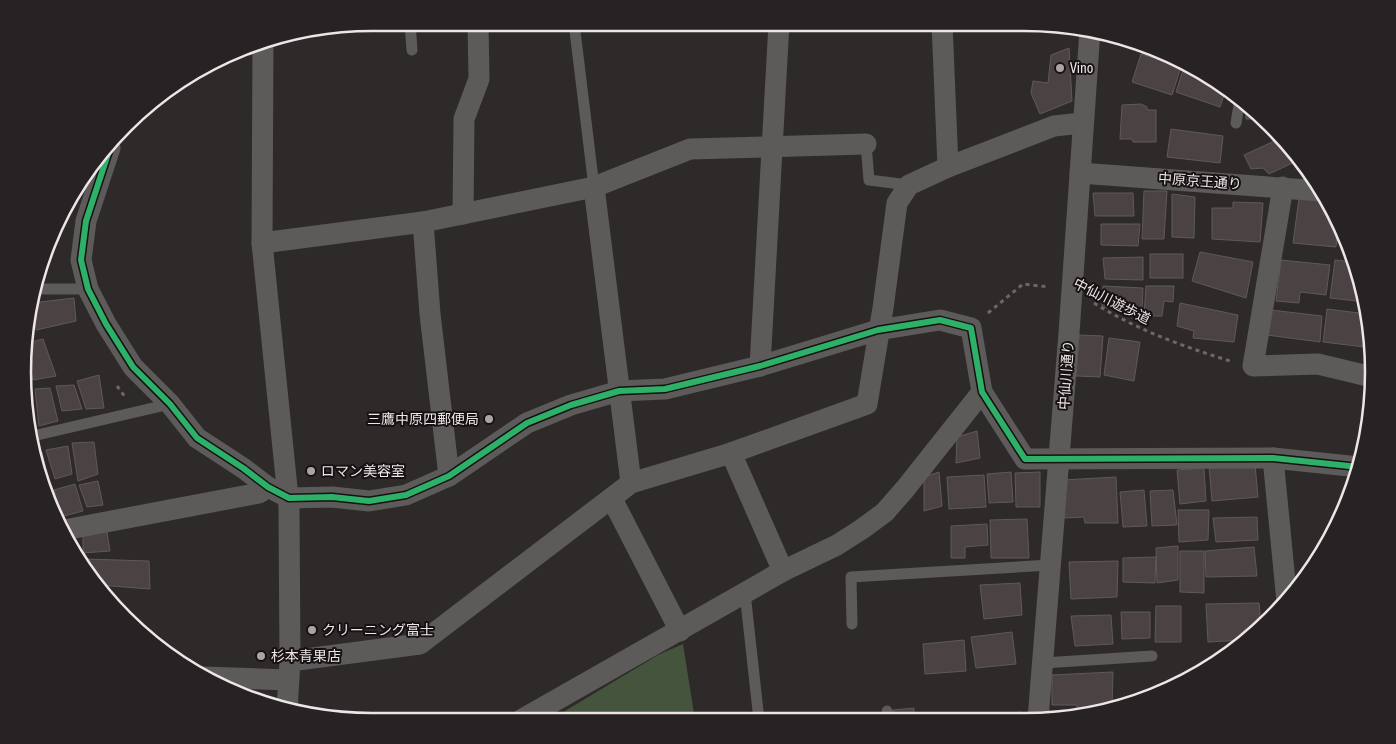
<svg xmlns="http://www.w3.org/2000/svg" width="1396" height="744" font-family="'Asap Condensed','Noto Sans JP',sans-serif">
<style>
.green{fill:#44543d}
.building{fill:#4b4243;stroke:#5e5a5a}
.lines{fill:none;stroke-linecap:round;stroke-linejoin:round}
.path{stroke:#6b6868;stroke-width:3;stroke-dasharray:4 4;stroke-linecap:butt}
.service{stroke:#5d5a5a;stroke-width:11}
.minor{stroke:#5d5a5a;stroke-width:21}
.cycleway-casing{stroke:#161112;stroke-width:9}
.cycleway{stroke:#2db169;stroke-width:6}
.poi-dot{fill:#aaa4a4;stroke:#161112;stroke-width:2}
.labels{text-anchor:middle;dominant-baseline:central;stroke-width:4;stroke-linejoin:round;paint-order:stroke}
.poi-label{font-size:14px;fill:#ede5e6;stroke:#161112;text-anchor:start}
.street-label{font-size:14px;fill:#ede5e6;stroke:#161112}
.rim{fill:none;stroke:#ede5e6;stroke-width:2.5}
</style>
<rect width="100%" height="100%" fill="#2f2a2a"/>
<path class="green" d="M 683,644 L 695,720 L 566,720 L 565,711 L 658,655 Z"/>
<g class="building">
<path d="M 1069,48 L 1072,101 L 1040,114 L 1031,93 L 1033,81 L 1048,83 L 1051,55 Z"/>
<path d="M 1141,54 L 1154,58 L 1158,55 L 1170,58 L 1171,63 L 1181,67 L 1172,95 L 1132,82 Z"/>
<path d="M 1185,64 L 1198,69 L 1226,89 L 1220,107 L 1176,92 Z"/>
<path d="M 1141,104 L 1147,107 L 1147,110 L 1156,110 L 1156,142 L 1133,142 L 1132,139 L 1120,139 L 1122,105 Z"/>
<path d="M 1249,105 L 1262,117 L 1260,119 L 1246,119 L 1246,107 Z"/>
<path d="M 1171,129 L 1223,136 L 1220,163 L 1167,157 Z"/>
<path d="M 1281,138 L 1301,159 L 1269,174 L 1263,168 L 1251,169 L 1244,155 Z"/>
<path d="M 1144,191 L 1167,191 L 1164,239 L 1142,239 Z"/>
<path d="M 1093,193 L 1133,193 L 1134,216 L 1095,216 Z"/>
<path d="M 1172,194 L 1195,197 L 1194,238 L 1172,237 Z"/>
<path d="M 1299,198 L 1327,201 L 1339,221 L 1336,247 L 1293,243 Z"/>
<path d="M 1233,202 L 1263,203 L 1260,242 L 1212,239 L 1212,208 L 1233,208 Z"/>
<path d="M 1101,224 L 1140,224 L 1138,246 L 1101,245 Z"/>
<path d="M 1200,252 L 1253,262 L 1246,298 L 1192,281 Z"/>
<rect x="1150" y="254" width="33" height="24"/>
<path d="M 1143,257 L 1143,280 L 1105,279 L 1103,258 Z"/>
<path d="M 1281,260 L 1330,265 L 1326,295 L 1300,292 L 1299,303 L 1276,301 Z"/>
<path d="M 1335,260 L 1354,262 L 1363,292 L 1359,291 L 1357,301 L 1330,298 Z"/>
<path d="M 1103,286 L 1143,288 L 1142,309 L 1102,307 Z"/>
<path d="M 1146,286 L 1174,286 L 1173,302 L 1164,301 L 1162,316 L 1144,316 Z"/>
<path d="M 74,298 L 76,321 L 36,330 L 32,303 Z"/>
<path d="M 1180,303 L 1238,315 L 1234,342 L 1193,338 L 1194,331 L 1177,326 Z"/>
<path d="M 1327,309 L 1367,314 L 1373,348 L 1323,342 Z"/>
<path d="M 1271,310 L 1322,316 L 1320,342 L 1267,335 Z"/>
<path d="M 1079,335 L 1103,336 L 1100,377 L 1076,376 Z"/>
<path d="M 1109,338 L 1140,342 L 1134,381 L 1104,375 Z"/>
<path d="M 43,339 L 56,376 L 33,380 L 27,357 L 28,343 Z"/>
<path d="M 99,375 L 104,408 L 86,409 L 77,381 Z"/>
<path d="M 74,385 L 82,409 L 62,411 L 56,386 Z"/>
<path d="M 50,388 L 58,421 L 39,426 L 35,389 Z"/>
<path d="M 31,389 L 35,428 L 31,428 L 23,395 L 24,390 Z"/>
<path d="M 977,431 L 980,458 L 956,463 L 957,437 Z"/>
<path d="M 94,442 L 98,474 L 78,481 L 72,443 Z"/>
<path d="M 68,446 L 72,474 L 55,479 L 46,450 Z"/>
<path d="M 37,452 L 42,452 L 49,484 L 44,485 Z"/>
<path d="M 1255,464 L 1258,497 L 1212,501 L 1209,466 Z"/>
<path d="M 1204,468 L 1206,501 L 1180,504 L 1177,470 Z"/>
<path d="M 939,472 L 942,506 L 924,511 L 924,477 Z"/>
<path d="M 1011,472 L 1013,502 L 989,503 L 987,474 Z"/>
<path d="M 1040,472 L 1040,507 L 1016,507 L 1015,473 Z"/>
<path d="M 984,475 L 986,507 L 949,509 L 947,477 Z"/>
<path d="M 1116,477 L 1118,523 L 1085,523 L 1084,517 L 1064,518 L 1063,480 Z"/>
<path d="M 98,481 L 103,505 L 87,507 L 79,485 Z"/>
<path d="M 75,484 L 83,511 L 60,517 L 54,490 Z"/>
<path d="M 51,490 L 53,512 L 46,491 Z"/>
<path d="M 1144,490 L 1147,526 L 1123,527 L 1120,492 Z"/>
<path d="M 1173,490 L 1177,525 L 1152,526 L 1150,491 Z"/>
<path d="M 1178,510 L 1209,510 L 1208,540 L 1179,542 Z"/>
<path d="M 1257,517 L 1258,540 L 1216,542 L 1213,518 Z"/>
<path d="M 1027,519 L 1029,558 L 991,558 L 990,520 Z"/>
<path d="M 987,524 L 988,545 L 965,547 L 965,558 L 951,558 L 951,526 Z"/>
<path d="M 83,532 L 107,532 L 110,551 L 83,553 Z"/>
<path d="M 1178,546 L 1178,580 L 1157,583 L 1156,548 Z"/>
<path d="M 1254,547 L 1257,576 L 1206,577 L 1205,551 Z"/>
<path d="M 1180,551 L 1204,551 L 1204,593 L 1180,592 Z"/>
<path d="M 1156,557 L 1155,583 L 1123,582 L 1123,558 Z"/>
<path d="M 85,559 L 149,561 L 150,589 L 99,585 Z"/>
<path d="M 1118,561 L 1117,597 L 1071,599 L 1069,562 Z"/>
<path d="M 1020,583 L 1022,615 L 984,619 L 980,585 Z"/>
<path d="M 1259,603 L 1261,625 L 1244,640 L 1208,642 L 1206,604 Z"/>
<path d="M 1156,606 L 1181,606 L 1181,642 L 1155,642 Z"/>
<path d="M 1121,612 L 1150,612 L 1150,638 L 1122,639 Z"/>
<path d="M 1111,615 L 1113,644 L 1075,646 L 1071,616 Z"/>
<path d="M 1012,632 L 1016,664 L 976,668 L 971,637 Z"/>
<path d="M 964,640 L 966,671 L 925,674 L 923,644 Z"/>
<path d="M 1113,672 L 1112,707 L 1098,711 L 1077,712 L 1077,705 L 1052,705 L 1052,675 Z"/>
<path d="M 914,708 L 914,719 L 893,719 L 893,710 Z"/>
<path d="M 1021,712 L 1022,719 L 959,719 L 959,717 Z"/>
</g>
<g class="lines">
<g class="path">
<path d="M 1094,303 C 1137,330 1182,346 1230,361"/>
<path d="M 988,313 L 1023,284 L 1049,287"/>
<path d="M 117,386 L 125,397"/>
</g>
<g class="service">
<path d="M 410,23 L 412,50"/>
<path d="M 574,23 L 594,187"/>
<path d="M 1236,123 L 1240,99"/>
<path d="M 866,144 L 869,180 L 909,185"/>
<path d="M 34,289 L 88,289"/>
<path d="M 33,436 L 170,404"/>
<path d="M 745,593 L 759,720"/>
<path d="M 852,624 L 851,577 L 1050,565"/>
<path d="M 1043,663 L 1152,656"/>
<path d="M 887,711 L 889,719"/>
</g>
<g class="minor">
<path d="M 942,23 L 948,167"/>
<path d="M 263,40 L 262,243 L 289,507 L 290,661 L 287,710"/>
<path d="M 110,148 L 86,221 L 81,260 L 88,289 L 106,324 L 133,367 L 170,404 L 197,438 L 243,468 L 268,487 L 289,498 L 332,497 L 369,501 L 406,495 L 449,476 L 527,423 L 571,405 L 619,391 L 665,389 L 760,366 L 878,330 L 940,320 L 971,328 L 982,392 L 1025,459 L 1273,458 L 1359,467"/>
<path d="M 1080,173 L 1321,191"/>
<path d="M 594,187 L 631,483"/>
<path d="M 1283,187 L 1253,366 L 1318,364 L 1372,377"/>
<path d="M 463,214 L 464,119 L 479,79 L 478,23"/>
<path d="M 423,222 L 430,314 L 449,476"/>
<path d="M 262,243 L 423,222 L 594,187 L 690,149 L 866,144"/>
<path d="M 760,366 L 779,23"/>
<path d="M 731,453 L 783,571"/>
<path d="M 1273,458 L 1287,602"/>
<path d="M 612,499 L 680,631"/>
<path d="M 64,530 L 259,493 L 268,487"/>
<path d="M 290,661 L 420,644 L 631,483 L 731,453 L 867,404 L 883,308 L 897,203 L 909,185 L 948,167 L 1054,126 L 1082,123"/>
<path d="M 204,677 L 287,680"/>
<path d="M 1038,719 L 1069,333 L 1090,30"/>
<path d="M 521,720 L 783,571 L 837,545 L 862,529 L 885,512 L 905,489 L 982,392"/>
</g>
<defs>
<path id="cycleway" d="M 110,148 L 86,221 L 81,260 L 88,289 L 106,324 L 133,367 L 170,404 L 197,438 L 243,468 L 268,487 L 289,498 L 332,497 L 369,501 L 406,495 L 449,476 L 527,423 L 571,405 L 619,391 L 665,389 L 760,366 L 878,330 L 940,320 L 971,328 L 982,392 L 1025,459 L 1273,458 L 1359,467"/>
</defs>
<use href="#cycleway" class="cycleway-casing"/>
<use href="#cycleway" class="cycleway"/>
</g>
<g class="poi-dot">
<circle cx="1060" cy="68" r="5"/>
<circle cx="489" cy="419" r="5"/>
<circle cx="311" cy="471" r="5"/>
<circle cx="312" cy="630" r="5"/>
<circle cx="261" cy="656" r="5"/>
</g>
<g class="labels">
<g class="poi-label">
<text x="1070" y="68">Vino</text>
<text x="479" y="419" text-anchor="end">三鷹中原四郵便局</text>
<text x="321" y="471">ロマン美容室</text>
<text x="322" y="630">クリーニング富士</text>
<text x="271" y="656">杉本青果店</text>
</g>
<g class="street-label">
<text transform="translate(1200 181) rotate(4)">中原京王通り</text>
<text transform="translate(1112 301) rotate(27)">中仙川遊歩道</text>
<text transform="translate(1066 375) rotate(-86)">中仙川通り</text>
</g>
</g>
<path d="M0 0H1396V744H0ZM372 31H1024A341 341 0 0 1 1365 372V372A341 341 0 0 1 1024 713H372A341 341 0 0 1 31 372V372A341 341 0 0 1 372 31Z" fill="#272223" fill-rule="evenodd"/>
<path class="rim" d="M372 31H1024A341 341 0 0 1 1365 372V372A341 341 0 0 1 1024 713H372A341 341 0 0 1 31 372V372A341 341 0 0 1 372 31Z"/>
</svg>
